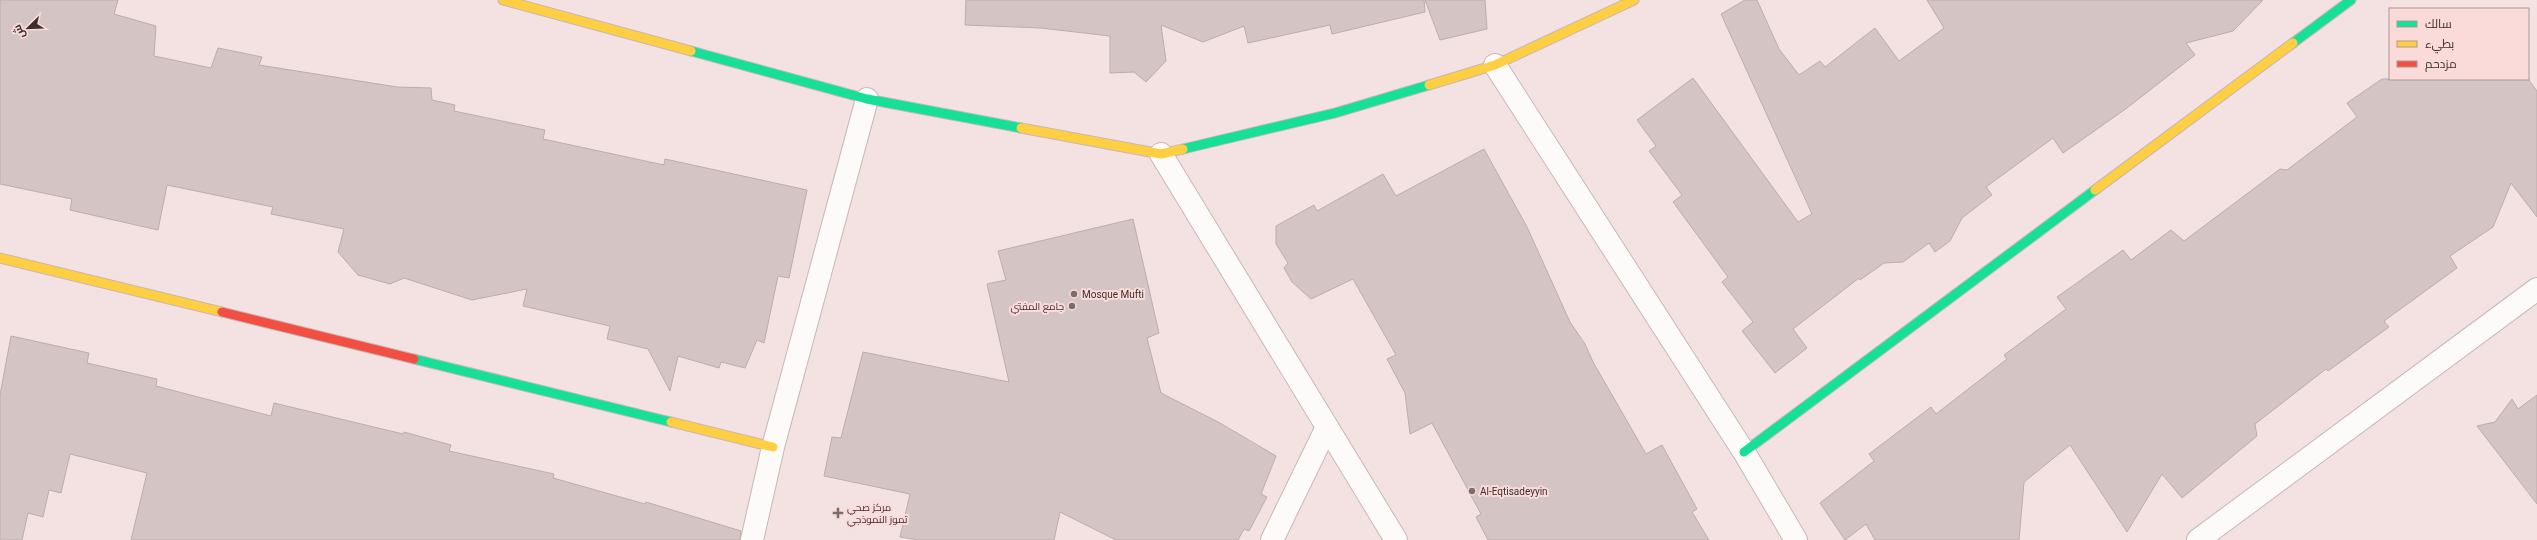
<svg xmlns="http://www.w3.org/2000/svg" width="2537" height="540" font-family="Roboto,Cairo,sans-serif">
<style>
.building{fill:#d4c5c4;stroke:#bbadac}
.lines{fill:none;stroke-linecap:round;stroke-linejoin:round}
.street-casing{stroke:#c6b8b7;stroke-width:24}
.fast-casing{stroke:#c6b8b7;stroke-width:11}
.slow-casing{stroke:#c6b8b7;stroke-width:11}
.jam-casing{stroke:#c6b8b7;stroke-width:11}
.street{stroke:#fdfbfa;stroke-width:22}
.fast{stroke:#16e098;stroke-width:9}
.slow{stroke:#ffcf43;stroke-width:9}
.jam{stroke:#f24e42;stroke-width:9}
.poi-dot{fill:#7c6d6c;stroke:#fbdbd9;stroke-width:1.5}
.labels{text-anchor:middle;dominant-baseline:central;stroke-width:4;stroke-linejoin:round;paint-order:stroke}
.poi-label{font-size:10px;fill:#3c2e2d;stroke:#fbdbd9;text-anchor:start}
</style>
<rect width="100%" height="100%" fill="#f3e2e1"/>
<g class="building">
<path d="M 0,0 L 118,0 L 114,14 L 156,26 L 154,56 L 211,68 L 218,48 L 262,57 L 259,65 L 397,87 L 431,88 L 432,100 L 455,105 L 454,111 L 545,130 L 543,139 L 664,165 L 665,159 L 807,190 L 789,278 L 778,276 L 764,343 L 757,340 L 745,368 L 721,362 L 719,368 L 678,356 L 670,391 L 648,349 L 607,339 L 610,326 L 523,306 L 527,289 L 472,300 L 404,278 L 390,284 L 358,275 L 338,252 L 344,229 L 271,214 L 273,207 L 167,185 L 158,230 L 70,210 L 72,199 L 0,184 Z"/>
<path d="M 966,0 L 1424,0 L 1425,12 L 1332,34 L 1330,25 L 1248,43 L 1244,26 L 1203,42 L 1161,25 L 1166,61 L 1146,82 L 1134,72 L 1110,73 L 1110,36 L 1041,28 L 965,25 Z"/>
<path d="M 1425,0 L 1485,0 L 1487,29 L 1440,40 Z"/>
<path d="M 1745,0 L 1757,0 L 1779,49 L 1799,75 L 1820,61 L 1825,67 L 1875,28 L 1899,61 L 1944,28 L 1927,0 L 2263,0 L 2233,31 L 2186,43 L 2195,55 L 2127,108 L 2063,153 L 2053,138 L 1986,187 L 1992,195 L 1962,218 L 1950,241 L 1935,252 L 1929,243 L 1903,262 L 1884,263 L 1860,280 L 1859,278 L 1793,329 L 1807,348 L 1775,373 L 1742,331 L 1753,322 L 1722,282 L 1728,277 L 1673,202 L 1682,195 L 1649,151 L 1656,146 L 1637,120 L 1693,78 L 1798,222 L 1812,214 L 1721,14 Z"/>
<path d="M 2382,79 L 2528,79 L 2537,91 L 2537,217 L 2511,183 L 2493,227 L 2450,256 L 2457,268 L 2384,321 L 2389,327 L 2328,371 L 2326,369 L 2255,424 L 2257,436 L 2182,498 L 2162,474 L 2127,532 L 2070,445 L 2024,482 L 2019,540 L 1875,540 L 1866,524 L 1845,540 L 1820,503 L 1874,461 L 1869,454 L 1931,407 L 1936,414 L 2007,359 L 2004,355 L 2066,309 L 2057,297 L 2123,250 L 2131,260 L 2171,230 L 2184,241 L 2280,169 L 2287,170 L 2357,117 L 2347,103 Z"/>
<path d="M 1484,149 L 1527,227 L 1570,322 L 1585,344 L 1593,362 L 1646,454 L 1662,445 L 1697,509 L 1692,512 L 1709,540 L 1488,540 L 1476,517 L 1481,514 L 1432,423 L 1410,434 L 1405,393 L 1387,359 L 1396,355 L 1353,279 L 1311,299 L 1292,282 L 1284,268 L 1288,263 L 1276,244 L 1276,226 L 1314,205 L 1317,211 L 1383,174 L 1396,196 Z"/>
<path d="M 1133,219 L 1159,333 L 1147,338 L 1161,393 L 1220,423 L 1276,456 L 1261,494 L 1267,497 L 1249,531 L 1244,529 L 1238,540 L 1116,540 L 1060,512 L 1054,540 L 919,540 L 900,537 L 910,494 L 824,476 L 832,437 L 841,438 L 863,352 L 1009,382 L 987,284 L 1006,280 L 998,251 Z"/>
<path d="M 11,336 L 89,353 L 87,363 L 157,379 L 156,386 L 271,416 L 274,403 L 403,434 L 404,432 L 451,445 L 449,451 L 554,474 L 553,478 L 645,504 L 646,502 L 741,531 L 740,540 L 131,540 L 147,473 L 70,454 L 61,493 L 49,490 L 43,517 L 28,513 L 22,540 L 0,540 L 0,395 Z"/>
<path d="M 2537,395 L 2537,504 L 2477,426 L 2495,422 L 2512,399 L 2518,409 Z"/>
</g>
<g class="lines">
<defs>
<g id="street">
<path d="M 1495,65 L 1744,452 L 1796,540"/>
<path d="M 1161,154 L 1396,540"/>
<path d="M 752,540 L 773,447 L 867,99"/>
<path d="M 1272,540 L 1327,427"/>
<path d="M 2198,540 L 2537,289"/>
</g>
<g id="fast">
<path d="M 2293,43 L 2351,0"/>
<path d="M 691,51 L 867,99 L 1021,128"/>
<path d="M 1183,149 L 1335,113 L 1429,85"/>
<path d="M 414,359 L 671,422"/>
<path d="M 1744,452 L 2095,190"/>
</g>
<g id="slow">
<path d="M 503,0 L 691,51"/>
<path d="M 1429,85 L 1495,65 L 1634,0"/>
<path d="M 1021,128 L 1161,154 L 1183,149"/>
<path d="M 2095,190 L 2293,43"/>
<path d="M 0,258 L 222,312"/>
<path d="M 671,422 L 773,447"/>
</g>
<path id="jam" d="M 222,312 L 414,359"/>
</defs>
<use href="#street" class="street-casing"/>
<use href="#fast" class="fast-casing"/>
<use href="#slow" class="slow-casing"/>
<use href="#jam" class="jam-casing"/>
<use href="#street" class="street"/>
<use href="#fast" class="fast"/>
<use href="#slow" class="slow"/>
<use href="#jam" class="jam"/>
</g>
<g class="poi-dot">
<circle cx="1074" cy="294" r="4"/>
<circle cx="1072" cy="306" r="4"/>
<circle cx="1472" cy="491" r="4"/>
<path d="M836 507h4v4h4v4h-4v4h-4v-4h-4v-4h4z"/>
</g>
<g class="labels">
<g class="poi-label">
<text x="1082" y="294">Mosque Mufti</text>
<text x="1064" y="306" text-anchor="end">جامع المفتي</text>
<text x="1480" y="491">Al-Eqtisadeyyin</text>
<text x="847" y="507">مركز صحي<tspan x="847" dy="12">تموز النموذجي</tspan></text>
</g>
</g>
<rect x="2389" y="8" width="140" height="72" fill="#fbdbd9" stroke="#af9694"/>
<rect x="2397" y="21" width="20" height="6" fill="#16e098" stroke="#af9694"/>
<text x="2425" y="28" font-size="12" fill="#3c2e2d">سالك</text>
<rect x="2397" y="41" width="20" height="6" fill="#ffcf43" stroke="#af9694"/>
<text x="2425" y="48" font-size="12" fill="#3c2e2d">بطيء</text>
<rect x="2397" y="61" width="20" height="6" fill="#f24e42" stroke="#af9694"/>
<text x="2425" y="68" font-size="12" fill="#3c2e2d">مزدحم</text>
<g transform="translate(28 28) rotate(247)" stroke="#fbdbd9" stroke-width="3" paint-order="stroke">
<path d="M0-3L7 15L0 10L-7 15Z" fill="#3c2e2d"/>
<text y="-6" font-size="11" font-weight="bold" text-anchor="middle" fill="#3c2e2d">ش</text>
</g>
</svg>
